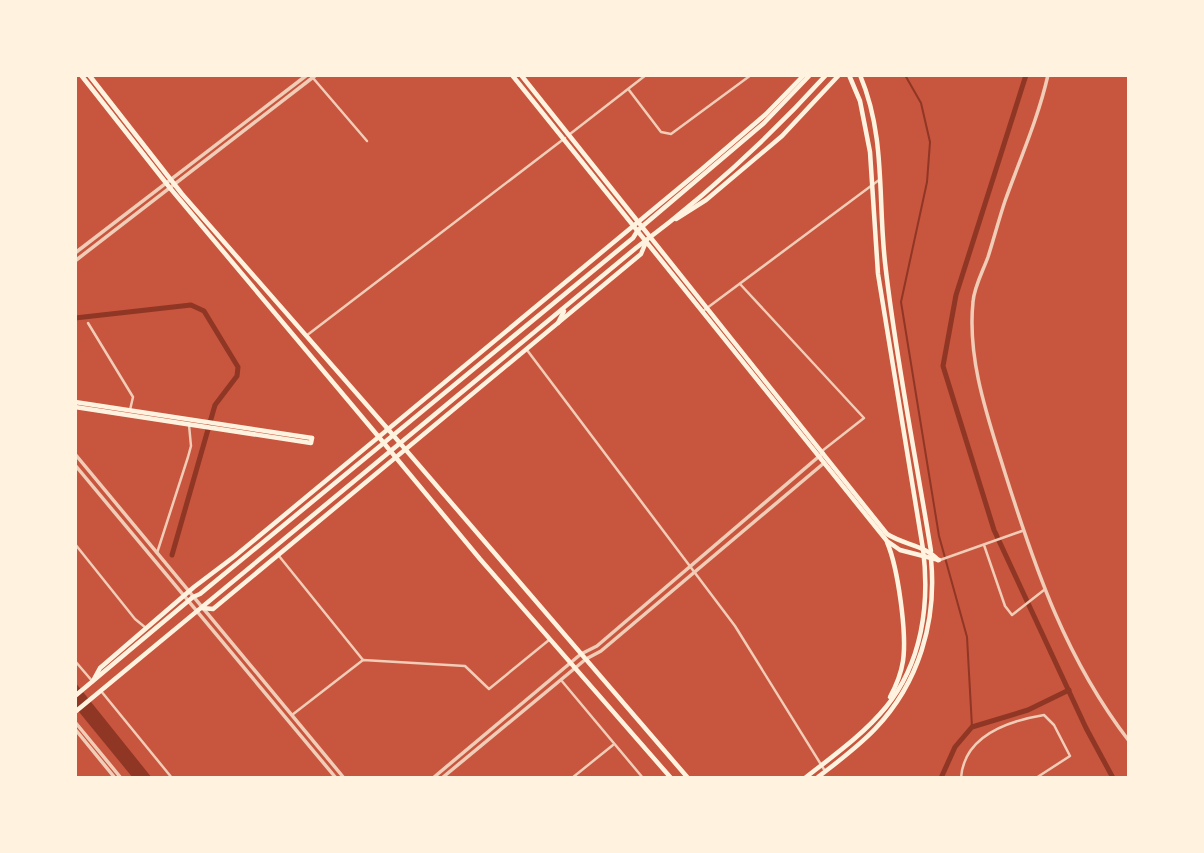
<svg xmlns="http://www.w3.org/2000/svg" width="1204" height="853" font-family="'Fira Sans',sans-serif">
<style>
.water{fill:#8f3625}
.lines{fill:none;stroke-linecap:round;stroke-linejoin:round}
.stream{stroke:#8f3625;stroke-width:2}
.canal{stroke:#8f3625;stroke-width:5}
.minor{stroke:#f1ccb7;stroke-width:2.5}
.tertiary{stroke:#f1ccb7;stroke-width:3.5}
.secondary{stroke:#fff3e0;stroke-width:4.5}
.primary{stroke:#fff3e0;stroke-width:4.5}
</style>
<rect width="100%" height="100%" fill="#c8553d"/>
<path class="water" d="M 75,682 L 152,778 L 133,778 L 75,707 Z"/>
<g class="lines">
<path class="stream" d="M 905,75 L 921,103 L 930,142 L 927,182 L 901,302 L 939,536 L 967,637 L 972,727"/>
<g class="canal">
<path d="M 1026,75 L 956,295 L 943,366 L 994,530 L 1086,728 L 1113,778"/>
<path d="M 75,318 L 191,305 L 204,311 L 238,367 L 237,376 L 215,405 L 172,555"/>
<path d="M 941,778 L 955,747 L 972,727 L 1028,710 L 1069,690"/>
</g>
<g class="minor">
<path d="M 313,78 L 367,141"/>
<path d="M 629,90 L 661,132 L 671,134 L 751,75"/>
<path d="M 570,134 L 646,75"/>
<path d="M 740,284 L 864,418 L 822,451"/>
<path d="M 703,311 L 879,180"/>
<path d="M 88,323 L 133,397 L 130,410"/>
<path d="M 306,336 L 565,138"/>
<path d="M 527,350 L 735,626 L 825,771"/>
<path d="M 75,544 L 135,619 L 146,628"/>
<path d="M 984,545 L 1005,606 L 1012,615 L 1044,590"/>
<path d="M 157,553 L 188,457 L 191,446 L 189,425"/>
<path d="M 279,556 L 363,660"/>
<path d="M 940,560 L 1022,531"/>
<path d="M 75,661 L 93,682"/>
<path d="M 561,680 L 643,778"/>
<path d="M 101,691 L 172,778"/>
<path d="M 292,715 L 363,660 L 465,666 L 489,689 L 549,640"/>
<path d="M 572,778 L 613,745"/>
<path d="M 961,778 C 964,736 1008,721 1044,715 L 1054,725 L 1070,756 L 1036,778"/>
</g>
<g class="tertiary">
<path d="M 1048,75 C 1038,119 1020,159 1005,201 C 999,219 994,238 988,257 C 983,271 974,287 973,302 C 967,360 988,418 1005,473 C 1036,571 1066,659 1129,741"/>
<path d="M 75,253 L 307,75"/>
<path d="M 75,261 L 316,75"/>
<path d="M 75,454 L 344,778"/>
<path d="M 75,465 L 336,778"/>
<path d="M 75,722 L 121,778"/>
<path d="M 75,729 L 115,778"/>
<path d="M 433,778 L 581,654 L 597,646 L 823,453"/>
<path d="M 442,778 L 586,659 L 601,651 L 824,463"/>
</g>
<g class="secondary">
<path d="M 81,75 L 170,188 L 378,436"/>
<path d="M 89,75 L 182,194 L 387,428"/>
<path d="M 512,75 L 887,541 L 900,550 L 939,560"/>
<path d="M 521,75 L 887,534 C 904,545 925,545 938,560"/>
<path d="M 676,219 L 706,200 L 782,136 L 839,75"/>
<path d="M 75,402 L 312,438"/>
<path d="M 75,407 L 311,443 L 312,438"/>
<path d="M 887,542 C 898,568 907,633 903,661 C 901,674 896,686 890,697"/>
<path d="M 202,608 L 213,609 L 641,254 L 646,242"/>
<path d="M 94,679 L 100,668 L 194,587 L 235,556 L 702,169 L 766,114 L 804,75"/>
<path d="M 805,778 C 833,756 863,735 886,707 C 922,663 930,604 923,549"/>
<path d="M 817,778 C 836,763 858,747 875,729 C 919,683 937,621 931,559"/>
</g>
<g class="primary">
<path d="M 849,75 L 860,101 L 870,152 L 878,274 L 923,549"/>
<path d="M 860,75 C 887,139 877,203 886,271 C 897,365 916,458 931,551"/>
<path d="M 558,323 L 564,311"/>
<path d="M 387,428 L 688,778"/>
<path d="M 378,436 L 480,559 L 671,778"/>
<path d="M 75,696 L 193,597 L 200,594 L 633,238 L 638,230 L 764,123 L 810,75"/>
<path d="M 75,712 L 636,248 C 704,197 769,138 826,75"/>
</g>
</g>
<rect width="1204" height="853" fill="none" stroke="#fff3e0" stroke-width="154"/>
</svg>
